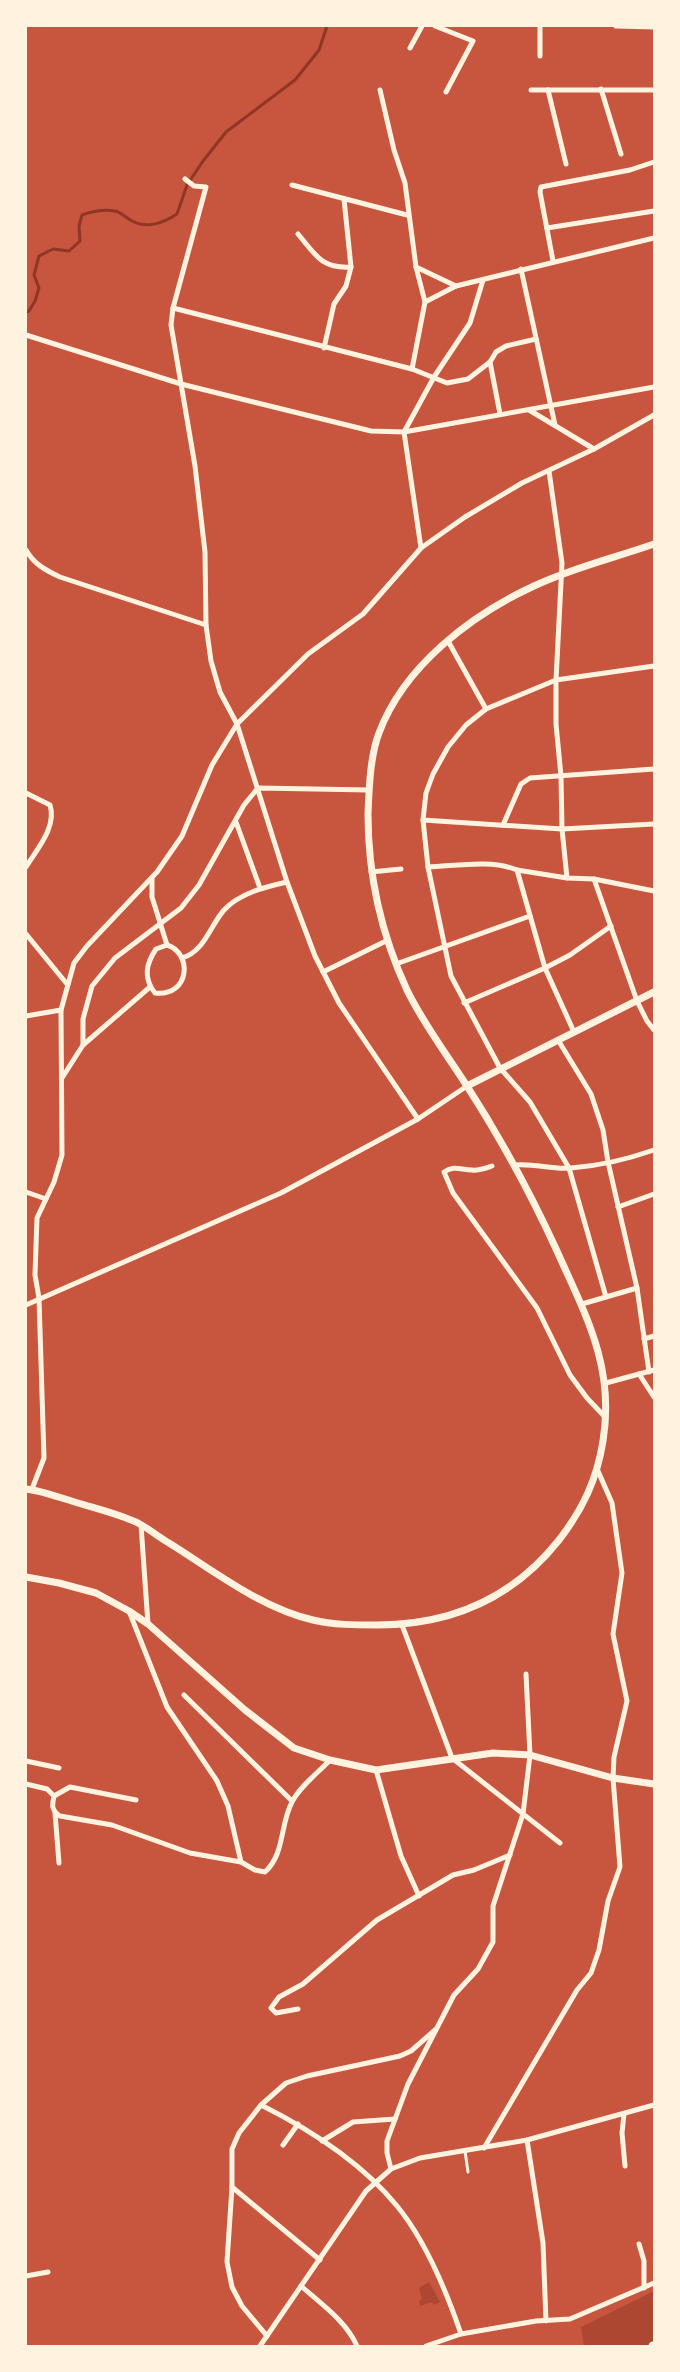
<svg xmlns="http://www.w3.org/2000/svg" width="680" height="2372" font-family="'Asap Condensed',sans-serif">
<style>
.green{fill:#ae4732}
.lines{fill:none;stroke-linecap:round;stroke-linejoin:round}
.stream{stroke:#8f3625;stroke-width:3}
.service{stroke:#fff3e0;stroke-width:3}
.minor{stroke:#fff3e0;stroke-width:5}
.tertiary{stroke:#fff3e0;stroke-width:7}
.primary{stroke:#fff3e0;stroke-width:9}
</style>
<rect width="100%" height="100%" fill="#c8553d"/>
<g class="green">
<path d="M 429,2282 L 440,2302 L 434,2305 L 432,2302 L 420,2306 L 419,2301 L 422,2299 L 419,2288 Z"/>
<path d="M 654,2291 L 654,2346 L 584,2346 L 581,2327 Z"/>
</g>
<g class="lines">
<path class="stream" d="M 26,312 L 29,311 L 35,301 L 39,288 L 34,275 L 39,256 L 53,249 L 69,251 L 80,241 L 79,226 L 82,215 C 93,211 103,209 115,211 C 121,212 126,218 132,221 C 148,229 163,223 177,214 L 187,185 L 203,161 L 226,132 L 295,80 L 319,50 L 327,26"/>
<path class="service" d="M 465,2151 L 468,2172"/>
<g class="minor">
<path d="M 435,26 L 473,41 L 446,92"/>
<path d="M 540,26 L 540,56"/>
<path d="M 616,26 L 654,27"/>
<path d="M 410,48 L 422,26"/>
<path d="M 601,89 L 621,154"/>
<path d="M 380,90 L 394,150 L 405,183 L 416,267 L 425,302 L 412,369"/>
<path d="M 531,90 L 654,90"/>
<path d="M 548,90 L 566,164"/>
<path d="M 185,179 L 194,186 L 206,187 L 173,308 L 171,325 L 195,466 L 205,552 L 206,625 L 211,661 L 220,692 L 237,724 L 287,882 L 315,956 L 339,1003 L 418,1119"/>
<path d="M 292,185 L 407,215"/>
<path d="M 547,228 L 654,211"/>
<path d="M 298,234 C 315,254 321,269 351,267"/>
<path d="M 553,261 L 540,192 L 541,187 L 630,170 L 654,162"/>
<path d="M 416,267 L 456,286"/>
<path d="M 521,269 L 555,425"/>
<path d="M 425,302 L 456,286 L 654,238"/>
<path d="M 173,308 L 412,369 L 447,383 L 468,379 L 490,362 L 496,352 L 506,346 L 536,339"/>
<path d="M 26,335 L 181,384 L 371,431 L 404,432 L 654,387"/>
<path d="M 324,348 L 334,304 L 346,286 L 351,267 L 344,199"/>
<path d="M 490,362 L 500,414"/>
<path d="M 529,410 L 594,449"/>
<path d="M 549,471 L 562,563 L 556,680 L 556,724 L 561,776 L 562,829 L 567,878"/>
<path d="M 421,548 L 404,432 L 434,377 L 470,323 L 483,280"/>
<path d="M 26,550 C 34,564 45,570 60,577 L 206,625"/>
<path d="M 448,641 L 486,709"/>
<path d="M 26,793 L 50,805 C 57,827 37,849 26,867"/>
<path d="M 423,820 L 562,829 L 654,824"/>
<path d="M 236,822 L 260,888"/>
<path d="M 503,825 L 521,784 L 530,778 L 654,769"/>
<path d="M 428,867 C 456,866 491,859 517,870 L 567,878 L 594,879 L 654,891"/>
<path d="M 517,870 L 545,968 L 574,1032"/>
<path d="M 371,872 L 401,869"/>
<path d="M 152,878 L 152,897 L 167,945"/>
<path d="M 594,879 L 637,1001 L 647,1021 L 654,1030"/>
<path d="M 26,934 L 67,984"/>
<path d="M 167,945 C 193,953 190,997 155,993 C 143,978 146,964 156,949 Z"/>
<path d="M 182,958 C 204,952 210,926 224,910 C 240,893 265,887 287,882"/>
<path d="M 396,964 L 530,916"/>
<path d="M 323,972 L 388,940"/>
<path d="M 464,1003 L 545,968 L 570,955 L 611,926"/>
<path d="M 26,1016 L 61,1010"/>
<path d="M 558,1040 L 591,1094 L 603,1130 L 608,1162 L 637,1288 L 649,1372"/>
<path d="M 83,1045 L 83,1019 L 92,986 L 115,958 L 181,908 L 199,885 L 244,805 L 258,788 L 369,790"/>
<path d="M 62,1078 L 83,1045 L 150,987"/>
<path d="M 515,1165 C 534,1163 553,1170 571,1168 C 599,1166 628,1159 654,1150"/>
<path d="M 492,1166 C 486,1168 478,1171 472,1170 C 460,1170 455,1165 444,1172 L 453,1193 L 537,1308 L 570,1375 L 587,1398 L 606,1418"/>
<path d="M 26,1192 L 46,1199"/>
<path d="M 618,1207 L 654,1194"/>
<path d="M 606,1297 L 569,1168 L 530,1102 L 500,1068 L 451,976 L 428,867 L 423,820 L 426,793 L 433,774 L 448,747 L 466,725 L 486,709 L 556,680 L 654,666"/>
<path d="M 582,1304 L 637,1288"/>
<path d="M 26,1305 L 281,1193 L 418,1119 L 467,1086"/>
<path d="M 644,1339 L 654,1336"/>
<path d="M 639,1374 L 654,1397"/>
<path d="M 606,1383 L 654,1370"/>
<path d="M 32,1489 L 44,1458 L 39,1298 L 35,1275 L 37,1218 L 54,1182 L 62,1155 L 61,1010 L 74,963 L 87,946 L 157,872 L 182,836 L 212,765 L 237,724 L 308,654 L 363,614 L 421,548 L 465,517 L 522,483 L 594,449 L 654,415"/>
<path d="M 141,1525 L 148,1624"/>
<path d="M 129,1611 L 167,1707 L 217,1781 L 228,1806 L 241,1862"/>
<path d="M 402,1625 L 452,1758 L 560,1843"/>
<path d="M 184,1695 L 292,1801"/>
<path d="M 26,1761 L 59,1768"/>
<path d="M 376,1770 L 401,1856 L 419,1896"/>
<path d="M 26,1784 L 47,1789 L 54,1796"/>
<path d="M 54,1796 C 52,1805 51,1810 60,1816 L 112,1825 L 190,1853 L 241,1862 L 255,1870 L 265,1872 C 285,1854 280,1824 292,1802 C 300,1786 318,1773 330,1760"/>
<path d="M 54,1796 L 70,1787 L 136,1800"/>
<path d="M 55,1813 L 59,1863"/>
<path d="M 298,2009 L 276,2013 L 271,2008 L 279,1997 L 303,1984 L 377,1920 L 453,1875 L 474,1870 L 510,1855"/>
<path d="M 261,2105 C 311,2130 361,2162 397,2206 C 425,2240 447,2293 461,2334"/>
<path d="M 624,2114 L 622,2133 L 625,2166"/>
<path d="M 527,2140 L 543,2243 L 546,2321"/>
<path d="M 322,2141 L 353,2122 L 395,2119"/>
<path d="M 283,2145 L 298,2124"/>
<path d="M 484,2148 L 577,1990 L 591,1973 L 599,1950 L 608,1901 L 620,1867 L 613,1778 L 614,1757 L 627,1701 L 613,1634 L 622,1573 L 612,1503 L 598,1471"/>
<path d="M 391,2169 L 387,2153 L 387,2141 L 408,2084 L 454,1995 L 478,1969 L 493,1942 L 493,1906 L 523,1814 L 530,1755 L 526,1674"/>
<path d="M 232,2187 L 320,2260"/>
<path d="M 639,2244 L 644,2261 L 644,2288"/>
<path d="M 26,2276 L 48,2272"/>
<path d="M 301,2286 C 321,2304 346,2321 357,2346"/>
<path d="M 267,2336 L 242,2306 L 232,2287 L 227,2262 L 232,2187 L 232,2149 L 239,2133 L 261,2105 L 286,2083 L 307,2076 L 400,2056 L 411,2051 L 435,2030"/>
<path d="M 260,2346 L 366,2191 L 391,2169 L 420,2158 L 527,2140 L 654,2105"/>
<path d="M 426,2346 L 461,2334 L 536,2321 L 570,2319 L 654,2283"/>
</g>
<g class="tertiary">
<path d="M 467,1086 L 654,992"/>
<path d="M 26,1489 C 43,1491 61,1498 78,1503 C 98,1509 119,1514 138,1523 C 149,1529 159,1537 169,1543 C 214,1571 261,1608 313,1620 C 333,1625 356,1625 377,1625 C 451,1625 513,1598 559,1540 C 583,1509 597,1479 603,1441 C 615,1367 586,1316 557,1251 C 530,1192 500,1137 465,1083 C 445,1052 423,1023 407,990 C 381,934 368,876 368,814 C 369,790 370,756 379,733 C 404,666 471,615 534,586 C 572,568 614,558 654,544"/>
<path d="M 26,1577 L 59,1583 L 96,1593 L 129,1611 L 148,1624 L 245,1710 L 294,1748 L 330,1760 L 376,1770 L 493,1753 L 530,1755 L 613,1778 L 654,1784"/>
</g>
<path class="primary" d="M 653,2346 L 654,2346"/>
</g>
<rect width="680" height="2372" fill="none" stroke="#fff3e0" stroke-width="54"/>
</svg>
